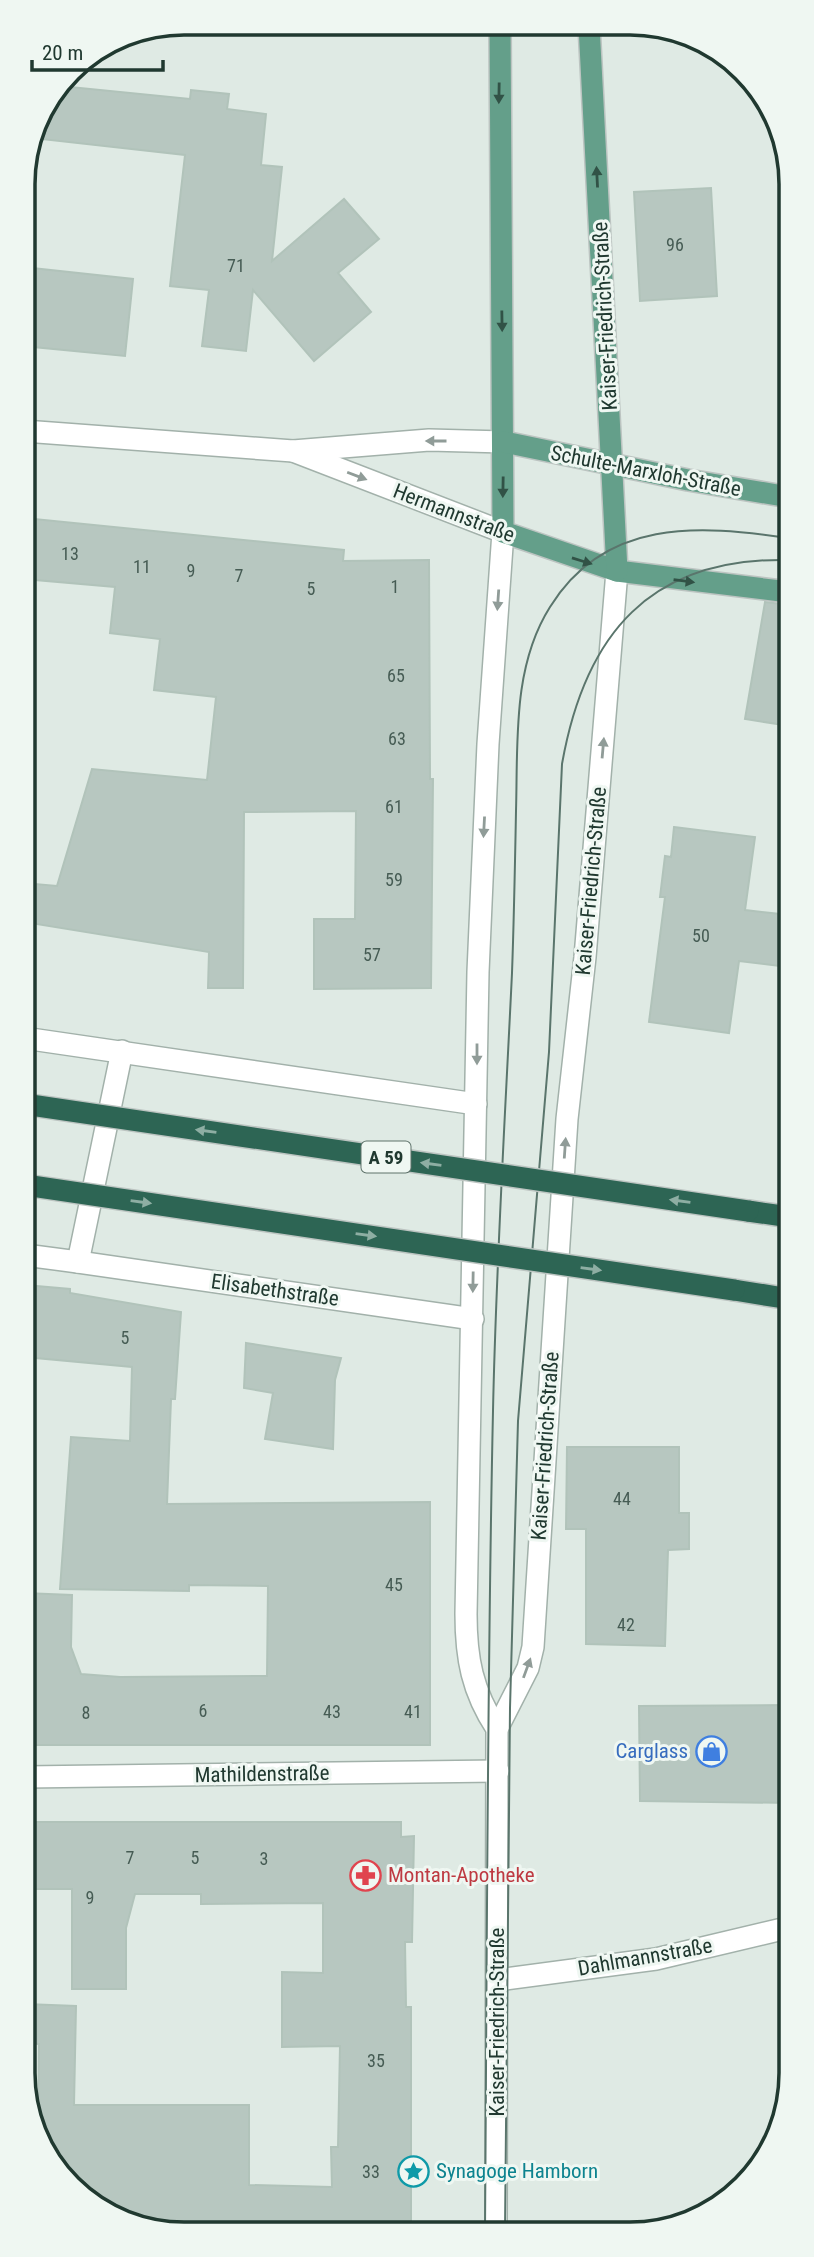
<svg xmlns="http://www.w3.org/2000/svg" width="814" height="2257" font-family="'Roboto Condensed',sans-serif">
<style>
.building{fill:#b7c7c0;stroke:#b1c3ba;stroke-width:2}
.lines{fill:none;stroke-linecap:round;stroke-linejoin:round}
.minor-casing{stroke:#a2b1aa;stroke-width:24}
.major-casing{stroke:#bcc4c1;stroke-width:24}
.highway-casing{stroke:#bcc4c1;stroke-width:24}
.minor{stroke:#fff;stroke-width:21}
.major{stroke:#649f8a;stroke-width:21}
.highway{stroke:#2d6554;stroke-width:21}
.tram{stroke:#5a756c;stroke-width:2}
.highway-bridge-casing{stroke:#bcc4c1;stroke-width:24;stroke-linecap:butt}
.highway-bridge{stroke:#2d6554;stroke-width:21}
.oneway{fill:#315246}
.oneway2{fill:#909c98}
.oneway3{fill:#8eaea3}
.labels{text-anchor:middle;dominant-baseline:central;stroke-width:6;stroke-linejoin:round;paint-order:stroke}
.number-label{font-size:18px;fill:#465c54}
.shield{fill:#eff7f2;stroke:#5e726a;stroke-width:2}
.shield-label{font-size:19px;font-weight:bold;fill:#203930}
.street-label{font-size:21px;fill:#203930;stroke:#eff7f2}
.shop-label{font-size:21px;fill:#366cbe;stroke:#eff7f2;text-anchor:end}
.health-label{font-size:21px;fill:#be3a42;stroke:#eff7f2;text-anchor:start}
.culture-label{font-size:21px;fill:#0d838f;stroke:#eff7f2;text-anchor:start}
.rim{fill:none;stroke:#203930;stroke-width:3.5}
</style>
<rect width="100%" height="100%" fill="#dfeae4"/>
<g class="building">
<path d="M 60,86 L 190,99 L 191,90 L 229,94 L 227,109 L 266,114 L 261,165 L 282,167 L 272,261 L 344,199 L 379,239 L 338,273 L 371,312 L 314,361 L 253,290 L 246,351 L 202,346 L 209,290 L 170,286 L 185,155 L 32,138 L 39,113 Z"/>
<path d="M 711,188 L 717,296 L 640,301 L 634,192 Z"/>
<path d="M 23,267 L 133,279 L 125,356 L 23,346 Z"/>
<path d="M 24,518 L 344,550 L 343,561 L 429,560 L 430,779 L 433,779 L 431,988 L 314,989 L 314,919 L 355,919 L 356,811 L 244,812 L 243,988 L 208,988 L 209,952 L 24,922 L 24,883 L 57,886 L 92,769 L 207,780 L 216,697 L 154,690 L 160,639 L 110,633 L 115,587 L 24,579 Z"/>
<path d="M 765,602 L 789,605 L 789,719 L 785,718 L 784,725 L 745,719 Z"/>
<path d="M 674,827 L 755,837 L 745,910 L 789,915 L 789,967 L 739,961 L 729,1033 L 649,1022 L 665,897 L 660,897 L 665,856 L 671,857 Z"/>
<path d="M 25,1285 L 70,1289 L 70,1293 L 181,1312 L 175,1399 L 171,1399 L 167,1504 L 430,1502 L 430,1745 L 25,1745 L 25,1593 L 72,1595 L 71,1647 L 81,1674 L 120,1677 L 267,1676 L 268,1586 L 189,1585 L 189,1591 L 60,1589 L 71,1437 L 130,1441 L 132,1367 L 25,1357 Z"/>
<path d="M 246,1343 L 341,1358 L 335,1380 L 333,1449 L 265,1439 L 273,1393 L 244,1388 Z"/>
<path d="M 567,1447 L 679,1447 L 679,1513 L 689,1513 L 689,1549 L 668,1550 L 665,1646 L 586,1644 L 586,1529 L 566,1529 Z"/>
<path d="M 790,1705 L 791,1803 L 640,1801 L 639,1706 Z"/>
<path d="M 26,1822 L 401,1822 L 401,1837 L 414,1836 L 412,1942 L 405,1942 L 406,2007 L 411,2007 L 411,2231 L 153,2231 L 70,2187 L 38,2128 L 39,2044 L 26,2043 L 26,2004 L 76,2006 L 74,2105 L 249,2105 L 249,2185 L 332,2187 L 331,2147 L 338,2147 L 340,2046 L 282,2047 L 282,1972 L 323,1973 L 323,1903 L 201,1904 L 201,1894 L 135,1894 L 126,1928 L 126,1989 L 72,1989 L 72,1889 L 26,1889 Z"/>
</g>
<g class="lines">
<defs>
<g id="minor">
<path d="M 24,431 L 293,451 L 429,440 L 504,442"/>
<path d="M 293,451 L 503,532 L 488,744 L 478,972 L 466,1614 C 466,1658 472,1691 497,1729 L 496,2231"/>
<path d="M 24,1038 L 476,1104"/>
<path d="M 25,1255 L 78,1262 L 122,1051"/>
<path d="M 78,1262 L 473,1319"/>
<path d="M 497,1729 L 528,1668 L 533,1647 L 567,1119 L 585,957 L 617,571"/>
<path d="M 25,1777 L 498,1771"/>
<path d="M 498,1980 L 656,1959 L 791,1927"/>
</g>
<g id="major">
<path d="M 500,25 L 503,532 L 617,571 L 789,592"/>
<path d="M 589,25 L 617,571"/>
<path d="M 504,442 L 688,480 L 789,497"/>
</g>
<g id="highway">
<path d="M 748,1211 L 790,1217"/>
<path d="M 734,1290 L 790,1299"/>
</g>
</defs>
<use href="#minor" class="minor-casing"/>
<use href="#major" class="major-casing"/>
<use href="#highway" class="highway-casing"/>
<use href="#minor" class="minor"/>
<use href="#major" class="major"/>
<use href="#highway" class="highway"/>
<g class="tram">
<path d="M 485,2231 C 487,1958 487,1685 493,1411 C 496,1265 505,1119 512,973 C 514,919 515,865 516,811 C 518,743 512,667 550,607 C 605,518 698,525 789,538"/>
<path d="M 505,2231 L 510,1708 L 518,1421 L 549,1052 L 562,764 C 585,634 650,557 789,560"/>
</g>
<defs>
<g id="highway-bridge">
<path d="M 24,1104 L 748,1211"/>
<path d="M 25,1185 L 734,1290"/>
</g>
</defs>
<use href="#highway-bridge" class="highway-bridge-casing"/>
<use href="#highway-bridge" class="highway-bridge"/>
</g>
<defs><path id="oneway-solid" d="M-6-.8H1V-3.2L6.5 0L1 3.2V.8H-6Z" transform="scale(1.75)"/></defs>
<g class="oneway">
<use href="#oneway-solid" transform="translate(499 93) rotate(91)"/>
<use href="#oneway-solid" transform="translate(597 177) rotate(-93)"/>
<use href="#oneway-solid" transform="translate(502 321) rotate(89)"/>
<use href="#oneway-solid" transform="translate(503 487) rotate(91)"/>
<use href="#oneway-solid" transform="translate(582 561) rotate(17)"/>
<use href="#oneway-solid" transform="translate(684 581) rotate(7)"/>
</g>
<g class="oneway2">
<use href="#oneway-solid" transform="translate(436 441) rotate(-180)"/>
<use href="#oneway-solid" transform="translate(357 476) rotate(21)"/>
<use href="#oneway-solid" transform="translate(498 600) rotate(94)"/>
<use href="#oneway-solid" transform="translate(603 748) rotate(-85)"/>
<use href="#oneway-solid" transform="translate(484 827) rotate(93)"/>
<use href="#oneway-solid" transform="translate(477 1054) rotate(90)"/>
<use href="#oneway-solid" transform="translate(565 1148) rotate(-86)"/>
<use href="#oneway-solid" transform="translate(473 1282) rotate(91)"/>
<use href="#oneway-solid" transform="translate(527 1668) rotate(-70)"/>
</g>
<g class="oneway3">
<use href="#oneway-solid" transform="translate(206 1131) rotate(-172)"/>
<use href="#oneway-solid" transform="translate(431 1164) rotate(-172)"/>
<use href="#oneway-solid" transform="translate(680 1201) rotate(-172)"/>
<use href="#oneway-solid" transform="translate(141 1202) rotate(8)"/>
<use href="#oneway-solid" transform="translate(366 1235) rotate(8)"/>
<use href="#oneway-solid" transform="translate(591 1269) rotate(8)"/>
</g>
<defs>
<symbol id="shop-ring" viewBox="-11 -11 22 22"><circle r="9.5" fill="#eff7f2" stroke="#3f7fe0" stroke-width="1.5"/><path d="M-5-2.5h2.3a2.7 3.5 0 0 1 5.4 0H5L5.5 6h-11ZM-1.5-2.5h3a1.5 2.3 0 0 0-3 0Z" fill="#3f7fe0"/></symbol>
<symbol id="pharmacy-ring" viewBox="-11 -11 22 22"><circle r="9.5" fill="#eff7f2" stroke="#e0444e" stroke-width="1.5"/><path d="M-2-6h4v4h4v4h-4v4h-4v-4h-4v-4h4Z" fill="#e0444e"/></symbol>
<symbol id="sight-ring" viewBox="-11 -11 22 22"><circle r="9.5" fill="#eff7f2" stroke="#0f9aa8" stroke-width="1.5"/><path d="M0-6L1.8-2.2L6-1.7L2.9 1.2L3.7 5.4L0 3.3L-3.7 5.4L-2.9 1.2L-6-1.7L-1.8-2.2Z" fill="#0f9aa8"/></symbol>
</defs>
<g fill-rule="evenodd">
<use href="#shop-ring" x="694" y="1734" width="35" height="35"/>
<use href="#pharmacy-ring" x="348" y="1858" width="35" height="35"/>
<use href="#sight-ring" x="396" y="2154" width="35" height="35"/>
</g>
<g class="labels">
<g class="number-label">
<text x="675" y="244">96</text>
<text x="236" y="265">71</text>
<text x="70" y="553">13</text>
<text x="142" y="566">11</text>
<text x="191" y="570">9</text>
<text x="239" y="575">7</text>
<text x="395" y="586">1</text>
<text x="311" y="588">5</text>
<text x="396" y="675">65</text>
<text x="397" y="738">63</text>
<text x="394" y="806">61</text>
<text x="394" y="879">59</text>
<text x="701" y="935">50</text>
<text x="372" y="954">57</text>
<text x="125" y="1337">5</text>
<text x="622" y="1498">44</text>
<text x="394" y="1584">45</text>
<text x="626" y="1624">42</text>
<text x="203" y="1710">6</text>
<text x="332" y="1711">43</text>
<text x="413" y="1711">41</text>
<text x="86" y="1712">8</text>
<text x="130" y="1857">7</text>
<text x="195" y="1857">5</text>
<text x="264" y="1858">3</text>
<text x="90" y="1897">9</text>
<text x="376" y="2060">35</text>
<text x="371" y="2171">33</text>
</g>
<rect class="shield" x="361.5" y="1141.5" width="49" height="31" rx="5"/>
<g class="shield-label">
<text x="386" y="1157">A 59</text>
</g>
<g class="street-label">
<text transform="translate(605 316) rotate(-93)">Kaiser-Friedrich-Straße</text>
<text transform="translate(646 471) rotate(11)">Schulte-Marxloh-Straße</text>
<text transform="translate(454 513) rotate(21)">Hermannstraße</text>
<text transform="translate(591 881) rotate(-85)">Kaiser-Friedrich-Straße</text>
<text transform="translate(275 1290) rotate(8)">Elisabethstraße</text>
<text transform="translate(545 1446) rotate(-86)">Kaiser-Friedrich-Straße</text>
<text transform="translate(262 1774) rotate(-1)">Mathildenstraße</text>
<text transform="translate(645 1957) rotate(-10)">Dahlmannstraße</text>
<text transform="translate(497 2022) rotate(-90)">Kaiser-Friedrich-Straße</text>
</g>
<g class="shop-label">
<text x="688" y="1751">Carglass</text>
</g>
<g class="health-label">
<text x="388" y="1875">Montan-Apotheke</text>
</g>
<g class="culture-label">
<text x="436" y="2171">Synagoge Hamborn</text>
</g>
</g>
<path d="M0 0H814V2257H0ZM184 35H630A149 149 0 0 1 779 184V2073A149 149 0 0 1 630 2222H184A149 149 0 0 1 35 2073V184A149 149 0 0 1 184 35Z" fill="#eff7f2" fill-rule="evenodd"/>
<path class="rim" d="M184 35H630A149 149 0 0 1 779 184V2073A149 149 0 0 1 630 2222H184A149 149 0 0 1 35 2073V184A149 149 0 0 1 184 35Z"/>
<path d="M32 60v10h131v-10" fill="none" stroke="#203930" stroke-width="3.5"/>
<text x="42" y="60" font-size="21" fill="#203930" stroke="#eff7f2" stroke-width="5" paint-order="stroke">20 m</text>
</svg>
